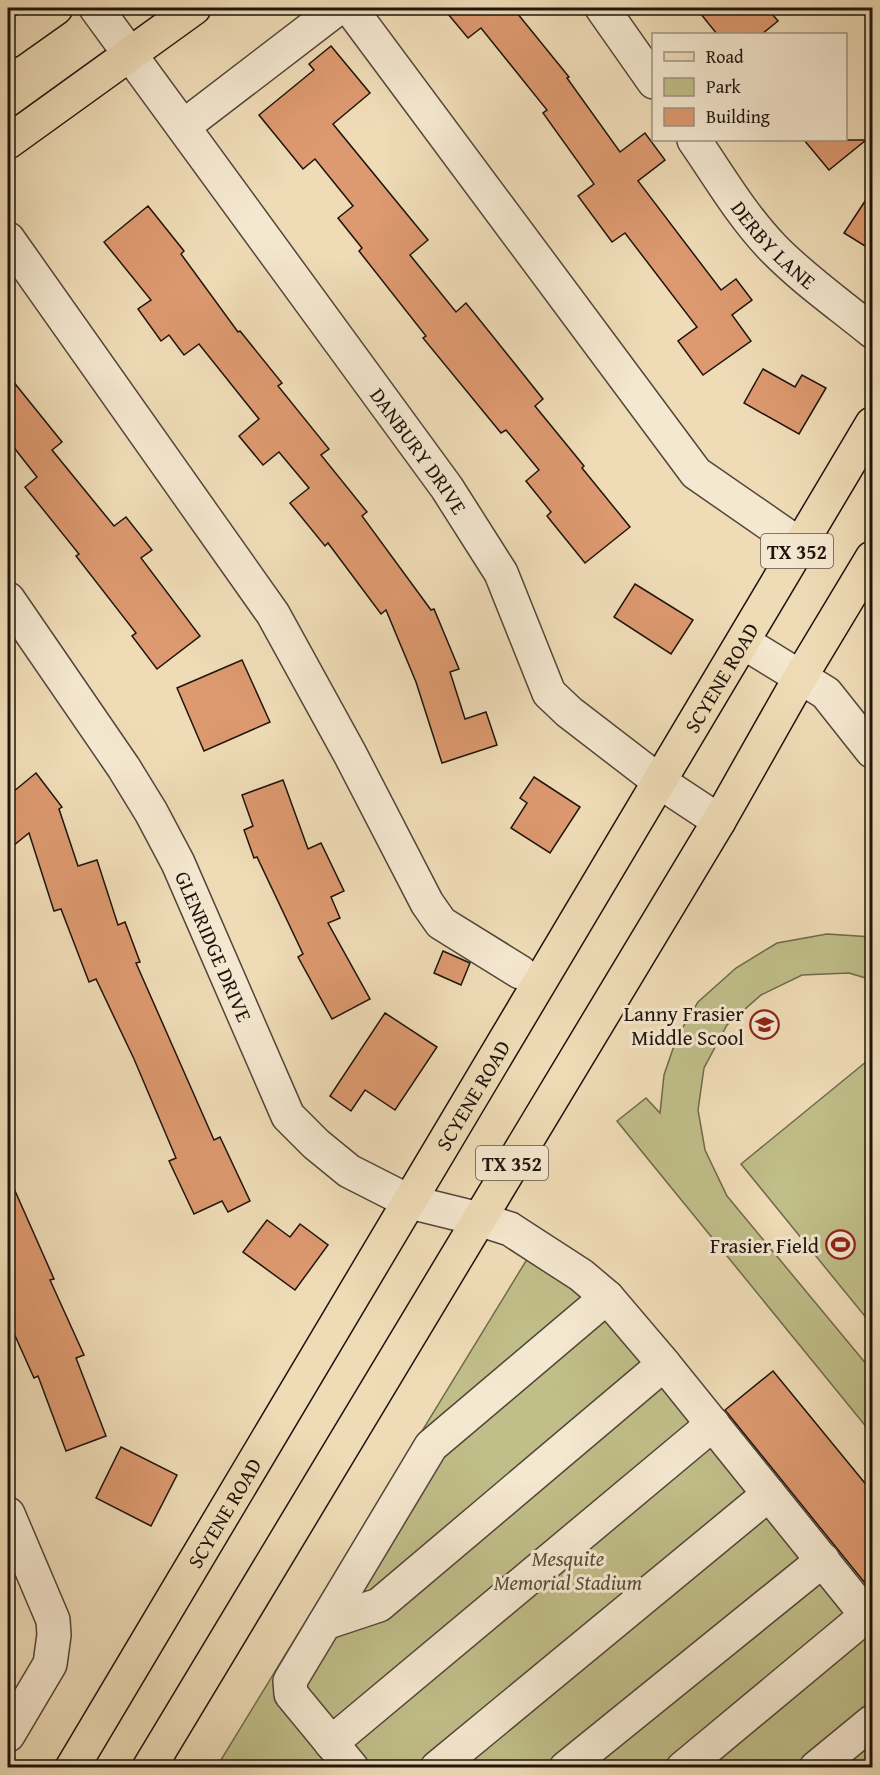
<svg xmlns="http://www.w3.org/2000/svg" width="880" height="1775" font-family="'Gentium Book Plus',serif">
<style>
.green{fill:#c0be89;stroke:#6f694b;stroke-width:1.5}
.building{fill:#dd996f;stroke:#1e140d;stroke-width:1.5}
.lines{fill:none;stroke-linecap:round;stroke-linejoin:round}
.minor-casing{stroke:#524638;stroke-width:36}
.major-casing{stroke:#1e140d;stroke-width:36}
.minor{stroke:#f5e8d0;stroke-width:33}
.major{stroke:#efdcb7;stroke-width:33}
.labels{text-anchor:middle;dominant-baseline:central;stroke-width:6;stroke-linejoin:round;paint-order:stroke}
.shield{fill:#f5e8d0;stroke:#5e5448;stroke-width:1.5}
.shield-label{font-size:20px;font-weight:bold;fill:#1e140d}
.street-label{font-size:21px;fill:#1e140d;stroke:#f5e8d0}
.poi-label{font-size:21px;fill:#1e140d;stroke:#f5e8d0;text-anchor:end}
.park-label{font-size:21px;font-style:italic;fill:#575038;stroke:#f5e8d0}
</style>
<rect width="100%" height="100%" fill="#efdcb7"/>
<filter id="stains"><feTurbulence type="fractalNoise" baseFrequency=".00333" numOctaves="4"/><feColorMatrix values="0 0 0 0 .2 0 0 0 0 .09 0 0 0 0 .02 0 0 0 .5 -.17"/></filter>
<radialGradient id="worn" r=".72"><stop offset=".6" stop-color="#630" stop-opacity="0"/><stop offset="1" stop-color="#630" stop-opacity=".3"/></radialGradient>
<g class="green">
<path d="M 827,934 L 872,937 L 872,980 L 849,973 L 802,975 L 761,995 L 727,1025 L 704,1068 L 698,1110 L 705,1150 L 727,1196 L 872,1371 L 872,1434 L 617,1121 L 646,1098 L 660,1113 L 664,1075 L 677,1037 L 698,1002 L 736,968 L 777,943 Z"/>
<path d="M 872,1057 L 872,1325 L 741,1164 Z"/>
<path d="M 540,1238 L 872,1618 L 872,1767 L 216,1768 Z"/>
</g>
<g class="building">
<path d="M 443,8 L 513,8 L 569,77 L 567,78 L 620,152 L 645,133 L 665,160 L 638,181 L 721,290 L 736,279 L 752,300 L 732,315 L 751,341 L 703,375 L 678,341 L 697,327 L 625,233 L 612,242 L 578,196 L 594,184 L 543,113 L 547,110 L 481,28 L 468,38 Z"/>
<path d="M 696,8 L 767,8 L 778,21 L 762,34 L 717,34 Z"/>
<path d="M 331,46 L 370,93 L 333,124 L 428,240 L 410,255 L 456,312 L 466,303 L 491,334 L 543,399 L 535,406 L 584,466 L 582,468 L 630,527 L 585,563 L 547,516 L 551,512 L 526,481 L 539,470 L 506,430 L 501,433 L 423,338 L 426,336 L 359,251 L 362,248 L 338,218 L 353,206 L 315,159 L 303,169 L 259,115 L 314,70 L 309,64 Z"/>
<path d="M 804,140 L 866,140 L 829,170 Z"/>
<path d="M 873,189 L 873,251 L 844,233 Z"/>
<path d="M 148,206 L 184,251 L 181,254 L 238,332 L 240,331 L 282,383 L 278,386 L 329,449 L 321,455 L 367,512 L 362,516 L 431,610 L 434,609 L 459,669 L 450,672 L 465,719 L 486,712 L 497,745 L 442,763 L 416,682 L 386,610 L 381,614 L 328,543 L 325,546 L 290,503 L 309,488 L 279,452 L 263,465 L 239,436 L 259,419 L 199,344 L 184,355 L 169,335 L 161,341 L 138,309 L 151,300 L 104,242 Z"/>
<path d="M 763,369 L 795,387 L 802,375 L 826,388 L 799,434 L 744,403 Z"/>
<path d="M 8,375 L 62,442 L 52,450 L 114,526 L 126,517 L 152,550 L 141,558 L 200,636 L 157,669 L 132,636 L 136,633 L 76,556 L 79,554 L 25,487 L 37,477 L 8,440 Z"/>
<path d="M 635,584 L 693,620 L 671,654 L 614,617 Z"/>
<path d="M 242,660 L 270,722 L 204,751 L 177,688 Z"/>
<path d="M 36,773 L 62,807 L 59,809 L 78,866 L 97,860 L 118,925 L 125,922 L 140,962 L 136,963 L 214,1140 L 220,1137 L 250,1201 L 228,1212 L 222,1201 L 194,1214 L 169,1161 L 176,1158 L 134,1059 L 96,979 L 89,982 L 61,909 L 54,911 L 29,833 L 8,850 L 8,796 Z"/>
<path d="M 534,777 L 580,807 L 550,853 L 511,828 L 527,803 L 520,798 Z"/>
<path d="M 283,780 L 308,849 L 321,843 L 344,891 L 331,897 L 340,918 L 328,923 L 370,999 L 332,1019 L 298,957 L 303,954 L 257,857 L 254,858 L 244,830 L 253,826 L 242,795 Z"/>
<path d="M 443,951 L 470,963 L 461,985 L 434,973 Z"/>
<path d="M 385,1013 L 437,1047 L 395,1110 L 365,1090 L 351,1111 L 330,1096 Z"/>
<path d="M 8,1175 L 54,1279 L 50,1280 L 84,1355 L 76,1358 L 106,1436 L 66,1451 L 38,1376 L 34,1378 L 8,1320 Z"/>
<path d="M 267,1220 L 290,1237 L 300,1224 L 328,1245 L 295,1290 L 243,1252 Z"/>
<path d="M 773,1371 L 873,1493 L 873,1593 L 725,1410 Z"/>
<path d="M 121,1447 L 177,1475 L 151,1526 L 96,1498 Z"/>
</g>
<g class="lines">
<defs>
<g id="minor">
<path id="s1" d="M 96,8 L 447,488 L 501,573 L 549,693 L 569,712 L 660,782 L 719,821"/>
<path d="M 350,8 L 696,473 L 800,545"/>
<path d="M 602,8 L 654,82"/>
<path d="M 184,126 L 338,8"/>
<path id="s2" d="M 694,140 C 719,176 742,216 773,248 C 803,279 839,304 872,331"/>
<path d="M 8,239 L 273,614 L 350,754 L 427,903 L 441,923 L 520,972"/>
<path id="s3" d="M 8,599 L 124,768 L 151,812 L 178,863 L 288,1116 L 316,1144 L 349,1171 L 410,1202 L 479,1219 L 510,1229 L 581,1275 L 607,1297 L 664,1364 L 872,1622"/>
<path d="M 743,642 L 826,693 L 872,751"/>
<path d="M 8,1514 L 53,1620 L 54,1635 L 50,1664 L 8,1735"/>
<path d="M 325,1623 L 379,1605 L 664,1364"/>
<path d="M 331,1743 L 713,1424"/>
<path d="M 352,1768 L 291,1694 L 290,1681 L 431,1446 L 607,1297"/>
<path d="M 437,1768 L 769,1494"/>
<path d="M 566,1768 L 823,1560"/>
<path d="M 683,1768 L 867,1615"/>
<path d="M 816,1768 L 872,1722"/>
</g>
<g id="major">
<path d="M 8,42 L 56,8"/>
<path d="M 8,142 L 194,8"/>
<path id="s4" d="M 72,1768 L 872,424"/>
<path d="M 149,1768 L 719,821 L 801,676 L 872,558"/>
</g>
</defs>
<use href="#minor" class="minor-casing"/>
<use href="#major" class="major-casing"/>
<use href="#minor" class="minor"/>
<use href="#major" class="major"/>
</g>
<defs>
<symbol id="school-ring" viewBox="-11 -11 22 22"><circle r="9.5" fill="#f5e8d0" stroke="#8f2418" stroke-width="1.5"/><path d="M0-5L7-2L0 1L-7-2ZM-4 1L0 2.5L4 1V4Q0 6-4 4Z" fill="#8f2418"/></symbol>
<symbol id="stadium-ring" viewBox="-11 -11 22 22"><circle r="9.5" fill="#f5e8d0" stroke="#8f2418" stroke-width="1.5"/><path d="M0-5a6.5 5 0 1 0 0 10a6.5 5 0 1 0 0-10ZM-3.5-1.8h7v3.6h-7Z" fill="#8f2418"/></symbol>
</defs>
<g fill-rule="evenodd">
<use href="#school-ring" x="748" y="1008" width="33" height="33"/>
<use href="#stadium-ring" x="824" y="1228" width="33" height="33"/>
</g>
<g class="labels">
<g class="shield">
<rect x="761" y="534" width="72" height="34" rx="4.5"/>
<rect x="476" y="1146" width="72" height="34" rx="4.5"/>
</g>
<g class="shield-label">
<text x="797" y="551">TX 352</text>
<text x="512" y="1163">TX 352</text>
</g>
<g class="street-label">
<text stroke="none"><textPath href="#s2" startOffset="132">DERBY LANE</textPath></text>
<text stroke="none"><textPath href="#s1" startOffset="548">DANBURY DRIVE</textPath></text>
<text stroke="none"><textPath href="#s4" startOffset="1269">SCYENE ROAD</textPath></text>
<text stroke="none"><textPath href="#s3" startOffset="405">GLENRIDGE DRIVE</textPath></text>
<text stroke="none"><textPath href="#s4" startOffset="783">SCYENE ROAD</textPath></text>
<text stroke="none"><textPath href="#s4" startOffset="297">SCYENE ROAD</textPath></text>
</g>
<g class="poi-label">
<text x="744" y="1013">Lanny Frasier<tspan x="744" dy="24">Middle Scool</tspan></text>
<text x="819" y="1245">Frasier Field</text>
</g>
<g class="park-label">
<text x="568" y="1558">Mesquite<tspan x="568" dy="24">Memorial Stadium</tspan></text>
</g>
</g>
<rect width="880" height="1775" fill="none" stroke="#efdcb7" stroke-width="30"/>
<rect x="9" y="9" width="862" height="1757" fill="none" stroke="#1e140d" stroke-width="3"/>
<rect x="15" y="15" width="850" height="1745" fill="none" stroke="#1e140d" stroke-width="1.5"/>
<rect x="652" y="33" width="195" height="108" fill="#f5e8d0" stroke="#9f9382" stroke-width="1.5"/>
<rect x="664" y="52" width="30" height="9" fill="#efdcb7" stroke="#9f9382" stroke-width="1.5"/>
<text x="706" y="63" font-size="18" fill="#1e140d">Road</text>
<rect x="664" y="78" width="30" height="18" fill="#c0be89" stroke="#9f9382" stroke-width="1.5"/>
<text x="706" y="93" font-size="18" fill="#1e140d">Park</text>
<rect x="664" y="108" width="30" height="18" fill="#dd996f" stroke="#9f9382" stroke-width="1.5"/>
<text x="706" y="123" font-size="18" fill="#1e140d">Building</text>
<rect width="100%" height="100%" filter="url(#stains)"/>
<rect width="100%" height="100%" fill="url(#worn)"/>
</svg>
